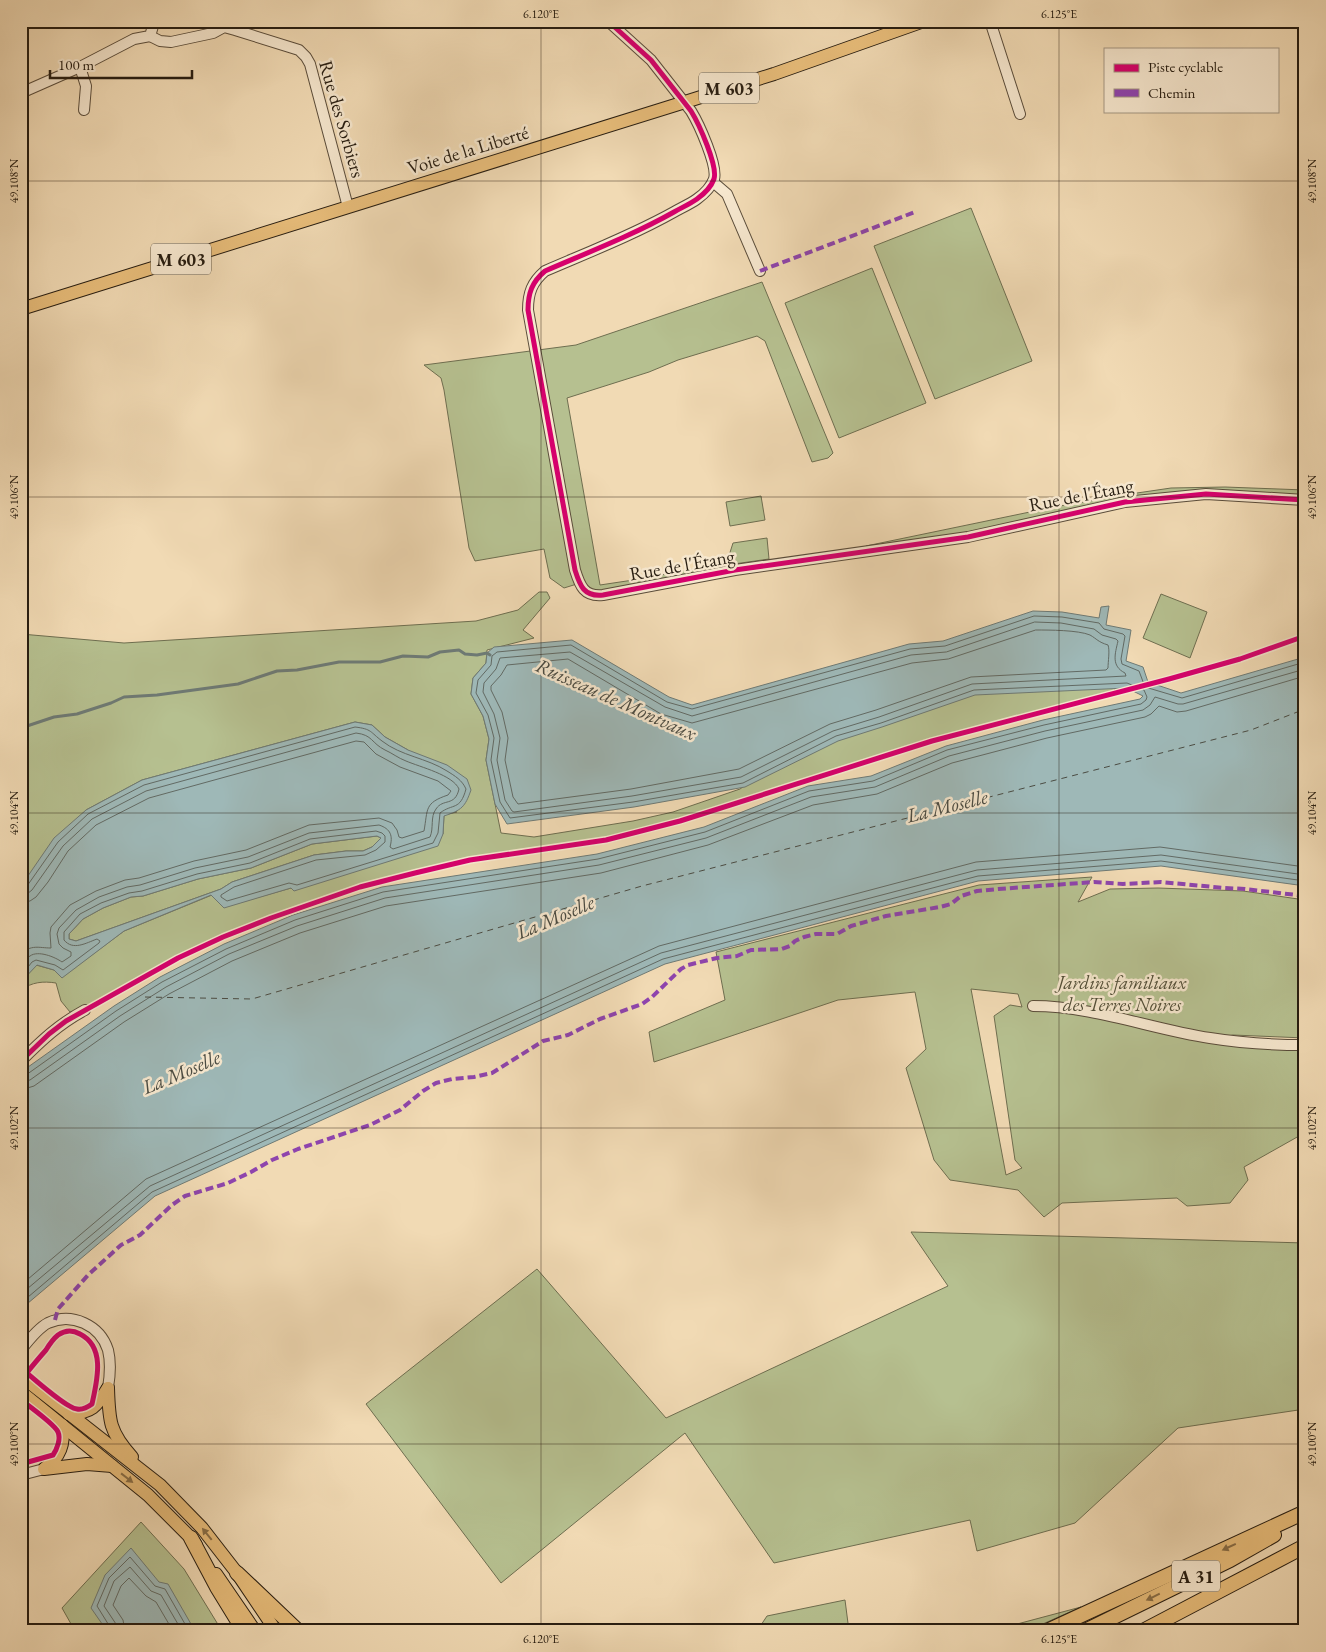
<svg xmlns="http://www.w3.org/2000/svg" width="1326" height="1652" font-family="'EB Garamond',serif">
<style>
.green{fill:#b6c090;stroke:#6e6e50;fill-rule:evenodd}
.water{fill:#9eb8b7;stroke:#6e7a75;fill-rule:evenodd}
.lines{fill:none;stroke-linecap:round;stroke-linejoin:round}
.shore{stroke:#626a64;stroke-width:1}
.stream{stroke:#6e7a75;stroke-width:3}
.ferry{stroke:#4b4c43;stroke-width:1;stroke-dasharray:6 5;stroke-linecap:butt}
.minor-casing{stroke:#5a4c3a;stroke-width:12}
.major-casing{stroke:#271d11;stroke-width:14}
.highway-casing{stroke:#271d11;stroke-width:16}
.minor{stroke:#f6e7ce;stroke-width:10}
.major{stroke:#e8bd7a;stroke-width:12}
.highway{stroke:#e8bd7a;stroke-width:14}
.quiet{stroke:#8e44ad;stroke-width:4;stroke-dasharray:8 4;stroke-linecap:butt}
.cycleway-casing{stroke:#f6e7ce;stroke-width:8}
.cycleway{stroke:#d6006c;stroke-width:5}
.oneway{fill:#886d46}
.ticks{fill:none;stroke:#271d11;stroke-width:1;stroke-opacity:0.45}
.labels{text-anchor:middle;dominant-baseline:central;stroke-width:5;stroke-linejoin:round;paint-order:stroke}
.shield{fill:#f6e7ce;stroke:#655a4a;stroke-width:1}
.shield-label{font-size:18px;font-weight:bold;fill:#271d11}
.street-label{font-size:19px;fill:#271d11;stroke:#f6e7ce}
.park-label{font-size:19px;font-style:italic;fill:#524e37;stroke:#f6e7ce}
.water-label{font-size:20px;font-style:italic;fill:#4b4c43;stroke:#f6e7ce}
.neatline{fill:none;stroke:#271d11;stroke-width:2}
.ticks-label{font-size:12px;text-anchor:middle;fill:#271d11}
</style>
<rect width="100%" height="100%" fill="#f1dab4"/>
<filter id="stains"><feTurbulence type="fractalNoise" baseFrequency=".004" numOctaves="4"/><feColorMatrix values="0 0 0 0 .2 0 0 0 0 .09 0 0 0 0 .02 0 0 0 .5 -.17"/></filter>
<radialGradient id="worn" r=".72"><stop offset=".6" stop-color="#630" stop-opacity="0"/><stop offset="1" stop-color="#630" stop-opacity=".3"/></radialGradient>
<g class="green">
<path d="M 971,208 L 1032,361 L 935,399 L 874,246 Z"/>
<path d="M 872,268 L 926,403 L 839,438 L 785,303 Z"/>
<path d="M 762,282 L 833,453 L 828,458 L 812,462 L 765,341 L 757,336 L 678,360 L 649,372 L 567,398 L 600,585 L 640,579 L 715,565 L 726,565 L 733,543 L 767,538 L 769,559 L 727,565 L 727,571 L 603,595 L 580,583 L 564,588 L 550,578 L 544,549 L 475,561 L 469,548 L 444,390 L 441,378 L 424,365 L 576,345 Z"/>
<path d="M 1225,487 L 1305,490 L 1305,500 L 1206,494 L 1125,502 L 867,551 L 866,546 L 1054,507 L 1137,493 L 1171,488 Z"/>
<path d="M 761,496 L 765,520 L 730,526 L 726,502 Z"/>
<path d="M 539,592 L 547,592 L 550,598 L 523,630 L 534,638 L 487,650 L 486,663 L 473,678 L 471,694 L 483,716 L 489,739 L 486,760 L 501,833 L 534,837 L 633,821 L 673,812 L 740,789 L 812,736 L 946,681 L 1113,686 L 1117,694 L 932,741 L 680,821 C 655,828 629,836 603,840 C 558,848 513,851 468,861 C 369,882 269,911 178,957 C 146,973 116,992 85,1010 L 70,1012 L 61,1001 L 56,983 C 43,981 32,982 21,990 L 21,982 L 36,965 L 54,970 L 62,977 L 124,931 L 212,895 L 224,907 L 291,888 L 443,834 L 444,815 L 457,812 L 408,750 L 385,737 L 372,725 L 355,722 L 142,780 L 86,810 L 21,886 L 21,634 L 124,643 L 476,621 L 518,610 Z"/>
<path d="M 1161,594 L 1207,612 L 1190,658 L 1143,638 Z"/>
<path d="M 377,836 L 381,838 L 372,847 L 363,851 L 346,851 L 314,855 L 232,882 L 221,889 L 76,941 L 69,939 L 69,934 L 83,919 L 103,908 L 131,897 L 143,896 L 198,879 L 251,868 L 312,844 Z"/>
<path d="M 1092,877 L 1078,902 L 1110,889 L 1158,888 L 1243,891 L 1305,900 L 1305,1038 L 1233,1035 L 1212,1039 L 1305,1045 L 1305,1145 L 1299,1136 L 1244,1167 L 1248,1180 L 1230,1203 L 1187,1206 L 1177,1198 L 1062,1203 L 1044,1217 L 1018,1190 L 950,1180 L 934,1160 L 906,1068 L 926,1049 L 915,992 L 838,1000 L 654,1062 L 649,1032 L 725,1000 L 716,952 L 979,885 ZM 971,989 L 1018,994 L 1022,1007 L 1010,1005 L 994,1016 L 1015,1160 L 1022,1168 L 1006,1175 Z"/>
<path d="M 911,1232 L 1305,1243 L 1305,1409 L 1178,1428 L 1075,1523 L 977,1551 L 970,1520 L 774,1563 L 685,1433 L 501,1583 L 366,1404 L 537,1269 L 666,1418 L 948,1286 Z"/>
<path d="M 141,1522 L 184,1569 L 222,1631 L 75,1631 L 62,1608 Z"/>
<path d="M 845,1600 L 849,1631 L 757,1631 L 767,1616 Z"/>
<path d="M 1081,1607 L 1027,1631 L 991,1631 Z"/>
</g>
<g class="water">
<path d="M 1109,606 L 1106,625 L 1131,630 L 1126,661 L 1143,667 L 1148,682 L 1181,693 L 1305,657 L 1305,886 L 1161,866 L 978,881 L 665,964 L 155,1196 L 21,1309 L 21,1072 L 114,1006 L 160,977 L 224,944 L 293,915 L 382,887 L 597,854 L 704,827 L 808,786 L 871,776 L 946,746 L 1043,720 L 1140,699 L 1143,696 L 1127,688 L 975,695 L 882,727 L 838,741 L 745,787 L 634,807 L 507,824 L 495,804 L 486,760 L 489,739 L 483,716 L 471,694 L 473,678 L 486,663 L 487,653 L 494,647 L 572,640 L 669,697 L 692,705 L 909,644 L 943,641 L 1033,611 L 1062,612 L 1099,618 L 1101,607 Z"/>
<path d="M 355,722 L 372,725 L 385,737 L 408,750 L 447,765 L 467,779 L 471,790 C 465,807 462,810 444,816 L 443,834 L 438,846 L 294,891 L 291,888 L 224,908 L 211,895 L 124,931 L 62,978 L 54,970 L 37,965 L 21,982 L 21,886 L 54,838 L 86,810 L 142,780 ZM 377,836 L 381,838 L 372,847 L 363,851 L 346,851 L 314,855 L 232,882 L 221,889 L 76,941 L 69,939 L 69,934 L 83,919 L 103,908 L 131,897 L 143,896 L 198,879 L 251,868 L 312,844 Z"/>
<path d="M 131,1548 L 159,1582 L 168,1584 L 195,1631 L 107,1631 L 91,1608 L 105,1575 Z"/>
</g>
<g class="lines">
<g class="shore">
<path d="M 1035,622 L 1061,623 L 1094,629 L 1102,635 L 1116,639 L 1118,641 C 1115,654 1111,666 1125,673 L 1126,676 L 972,684 L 879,717 L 833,731 L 741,777 L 632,796 L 514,812 L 512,811 L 505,800 L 497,760 L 500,738 L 494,714 L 483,692 L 484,683 L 496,669 L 500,658 L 570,652 L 665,707 L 692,716 L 911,655 L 946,652 Z"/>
<path d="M 1036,630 C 1049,630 1078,630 1090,635 C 1097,639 1098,642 1108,645 C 1110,650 1108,662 1108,668 L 1106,670 L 971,677 L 876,710 L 830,724 L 739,769 L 631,789 L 518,804 L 513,797 L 505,760 L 508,738 L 502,712 L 491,690 L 491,686 L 501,675 L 507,665 L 568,659 L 661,714 L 692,723 L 912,663 L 948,659 Z"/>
<path d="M 21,888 L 27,886 L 58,842 L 88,814 L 144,785 L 355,727 C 372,729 370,732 382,741 C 401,756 427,758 447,771 C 455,776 462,780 466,789 C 460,811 453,803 440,813 L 438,833 L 433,843 L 297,885 L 289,883 L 227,901 L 221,897 L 221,895 L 234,887 L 316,860 L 365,855 L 376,850 L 385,842 L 385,836 L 382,833 L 376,831 L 310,839 L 250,863 L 197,874 L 142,891 L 129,893 L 101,903 L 80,914 L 64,932 L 64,940 C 73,951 86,943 97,939 L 100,941 L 99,943 L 63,970 L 55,965 L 36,960 L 32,962 L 21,976"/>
<path d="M 21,895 L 27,894 L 32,890 L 63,846 L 92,819 L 146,791 L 356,733 C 373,735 371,743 385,750 C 392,753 398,758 406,761 C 420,767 453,775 459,789 C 455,807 443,798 436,809 C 430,817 434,828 430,837 L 393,849 L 390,847 C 393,836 391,829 379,825 L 309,833 L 248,857 L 195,868 L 140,885 L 127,887 L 99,897 L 76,910 L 59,928 L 57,934 L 59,944 L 63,948 L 71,952 L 71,956 L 62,962 C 55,957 38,950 30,956 C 26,958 24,962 21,966"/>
<path d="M 21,902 L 30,901 L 36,897 L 48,882 L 68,851 L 96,825 L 149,798 L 356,741 L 364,742 L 376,754 L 400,767 L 438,781 L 451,791 L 448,795 C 424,803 428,809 424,831 L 402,838 L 399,837 L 397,830 L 392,823 L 379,818 L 309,825 L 246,850 L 194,861 L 139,878 L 125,880 L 96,891 L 70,905 L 51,927 L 50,933 L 51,948 C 39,948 31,944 21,954"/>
<path d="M 21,1076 L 26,1075 L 116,1011 L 162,982 L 226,949 L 295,920 L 383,892 L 598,859 L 705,832 L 809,791 L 873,781 L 947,750 L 1044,725 L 1141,704 L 1146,700 L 1147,697 L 1144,690 L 1127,683 L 974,690 L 881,723 L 836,736 L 743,783 L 633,802 L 510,818 L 500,802 L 491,760 L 494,738 L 488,715 L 476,693 L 478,680 L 491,665 L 492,656 L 497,652 L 571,645 L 667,702 L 692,709 L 910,649 L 945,646 L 1034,616 L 1062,617 L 1099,623 L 1104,629 L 1123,634 L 1125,636 L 1121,659 L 1122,664 L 1139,671 L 1145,687 L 1182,698 L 1305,662"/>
<path d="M 21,1082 L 30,1080 L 120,1016 L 166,987 L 229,954 L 297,926 L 385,898 L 599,865 L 706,838 L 811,797 L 875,787 L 949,756 L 1045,731 L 1143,710 L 1150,705 L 1155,697 L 1178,704 L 1183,704 L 1305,669"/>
<path d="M 21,1090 L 34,1086 L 124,1022 L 169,994 L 232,961 L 300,933 L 386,906 L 601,873 L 708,845 L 813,805 L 877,794 L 952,763 L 1047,738 L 1145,717 L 1151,714 L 1159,706 L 1177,712 L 1186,711 L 1305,676"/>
<path d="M 21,1285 L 146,1179 L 659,946 L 976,862 L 1160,847 L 1305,867"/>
<path d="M 21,1294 L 150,1186 L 661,953 L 977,870 L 1161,855 L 1305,875"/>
<path d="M 21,1303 L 152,1192 L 663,959 L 978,876 L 1161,861 L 1305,881"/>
<path d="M 111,1631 L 110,1627 L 97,1606 L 109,1578 L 130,1557 L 155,1586 L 165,1589 L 189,1631"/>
<path d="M 117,1631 L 116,1624 L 104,1606 L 114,1581 L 130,1567 L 151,1591 L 161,1595 L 182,1631"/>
<path d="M 125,1631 L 123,1620 L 113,1605 L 121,1586 L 129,1578 L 146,1596 L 156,1602 L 173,1631"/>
</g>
<path class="stream" d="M 21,728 L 54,717 L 77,714 L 111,703 L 124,697 L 157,695 L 238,684 L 277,671 L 297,670 L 339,662 L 380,662 L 403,656 L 428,657 L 440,652 L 459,650 L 465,654 L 477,655 L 487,653 L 490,655"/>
<path class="ferry" d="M 145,997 L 252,999 L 642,886 L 1251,730 L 1305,709"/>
<defs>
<g id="minor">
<path d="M 608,21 L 651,60 L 691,111 C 699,124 718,166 714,179 C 711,187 704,194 697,199 C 690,204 681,208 674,212 C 633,235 589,252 545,271 C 532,282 528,293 528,310 L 575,570 C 580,586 584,597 603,595 L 735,570 L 968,537 L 1125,502 L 1206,494 L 1305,500"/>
<path d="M 990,21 L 1020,114"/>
<path d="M 150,36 L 160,41 L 171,42 L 213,33 L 224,27 L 235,30 L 299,50 L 306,57 L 310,64 L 348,207"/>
<path d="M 80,67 L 86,86 L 84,110"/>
<path d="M 21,93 L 80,67 L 134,39 L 150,36 L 153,26 L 157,21"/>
<path d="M 713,182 L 727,194 L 760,271"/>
<path d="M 21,292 L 25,308"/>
<path d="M 1033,1006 C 1093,1006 1151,1029 1210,1038 C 1241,1043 1273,1045 1305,1045"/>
<path d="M 21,1061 C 42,1040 59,1024 85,1010"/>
<path d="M 21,1350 C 28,1341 38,1328 48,1323 C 72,1312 100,1325 108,1350 C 111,1362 110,1376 108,1388"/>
<path d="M 21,1475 L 44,1469"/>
</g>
<g id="major">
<path d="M 21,309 L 685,102 L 774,74 L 924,21"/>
<path d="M 21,1376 L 160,1485 L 202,1528 L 237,1573 L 276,1631"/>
<path d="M 108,1388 C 109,1420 109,1432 132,1457"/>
<path d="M 21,1392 L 148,1495 L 191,1538 L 196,1545"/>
<path d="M 69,1414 C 92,1413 96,1407 108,1388"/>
<path d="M 45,1468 C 60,1457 65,1444 62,1425"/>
<path d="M 44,1469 L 87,1464 L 112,1466"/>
<path d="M 216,1574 L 255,1631"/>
</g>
<g id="highway">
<path d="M 191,1538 L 217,1587 L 244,1631"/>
<path d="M 237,1573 L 298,1631"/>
<path d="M 1047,1631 L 1305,1512"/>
<path d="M 1085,1631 L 1230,1560 L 1274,1535"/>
<path d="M 1143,1631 L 1305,1546"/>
</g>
</defs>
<use href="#minor" class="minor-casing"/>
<use href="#major" class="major-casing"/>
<use href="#highway" class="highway-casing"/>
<use href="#minor" class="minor"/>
<use href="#major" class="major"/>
<use href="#highway" class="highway"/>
<g class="quiet">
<path d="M 760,271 L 915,212"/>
<path d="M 55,1320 L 58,1309 L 88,1275 L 121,1245 L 140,1235 L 172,1205 L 185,1196 L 228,1183 L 251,1172 L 272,1160 L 298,1149 L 370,1125 L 400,1110 L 423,1091 L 436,1083 L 452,1079 L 474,1077 L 492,1073 L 543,1041 L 568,1035 L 600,1019 L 642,1004 L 652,997 L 681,969 L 688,965 L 717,958 L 737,956 L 751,950 L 782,949 L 790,946 L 795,941 L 804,937 L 816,934 L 837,934 L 851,926 L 886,916 L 940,907 L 951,904 L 961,896 L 977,891 L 998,889 L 1094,882 L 1123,884 L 1161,882 L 1225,888 L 1245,889 L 1305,896"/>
</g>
<defs>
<g id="cycleway">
<path d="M 608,21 L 651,60 L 691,111 C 699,124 718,166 714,179 C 711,187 704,194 697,199 C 690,204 681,208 674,212 C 633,235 589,252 545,271 C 532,282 528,293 528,310 L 575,570 C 580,586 584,597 603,595 L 735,570 L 968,537 L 1125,502 L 1206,494 L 1305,500"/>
<path d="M 21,1061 L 49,1034 L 66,1021 L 178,958 L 223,937 L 271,918 L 360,887 L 415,873 L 470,860 L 606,840 L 680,821 L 932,741 L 1169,679 L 1240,659 L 1305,636"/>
<path d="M 21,1368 C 32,1377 66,1408 77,1409 C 83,1410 88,1407 92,1404 C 97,1381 106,1347 80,1334 C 73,1330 65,1330 58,1335 C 53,1339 49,1345 46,1350 C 37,1360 29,1370 21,1380"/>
<path d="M 21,1400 C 29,1406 55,1425 58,1432 C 61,1439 57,1449 53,1455 L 21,1464"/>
</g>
</defs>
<use href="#cycleway" class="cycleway-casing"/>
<use href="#cycleway" class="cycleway"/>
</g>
<defs><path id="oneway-solid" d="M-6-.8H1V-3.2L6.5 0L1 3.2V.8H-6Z" transform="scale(1.25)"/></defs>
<g class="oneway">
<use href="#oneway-solid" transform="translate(127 1478) rotate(38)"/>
<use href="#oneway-solid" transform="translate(207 1534) rotate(-129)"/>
<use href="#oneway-solid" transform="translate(1229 1547) rotate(155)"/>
<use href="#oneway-solid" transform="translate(1153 1597) rotate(154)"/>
</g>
<path class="ticks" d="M 23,21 L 23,1631M 541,21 L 541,1631M 1059,21 L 1059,1631M 21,181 L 1305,181M 21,497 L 1305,497M 21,813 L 1305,813M 21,1128 L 1305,1128M 21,1444 L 1305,1444"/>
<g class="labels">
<g class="shield">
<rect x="699" y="72.5" width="60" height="31" rx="4"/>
<rect x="151" y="243.5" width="60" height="31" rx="4"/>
<rect x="1172" y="1560.5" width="48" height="31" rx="4"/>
</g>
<g class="shield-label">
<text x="729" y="88">M 603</text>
<text x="181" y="259">M 603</text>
<text x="1196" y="1576">A 31</text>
</g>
<g class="street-label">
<text transform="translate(342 119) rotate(74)">Rue des Sorbiers</text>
<text transform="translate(468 150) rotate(-17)">Voie de la Liberté</text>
<text transform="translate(1081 495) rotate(-11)">Rue de l'Étang</text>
<text transform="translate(682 565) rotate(-10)">Rue de l'Étang</text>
</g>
<g class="park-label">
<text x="1122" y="982">Jardins familiaux<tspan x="1122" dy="22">des Terres Noires</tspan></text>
</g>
<g class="water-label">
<text transform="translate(616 699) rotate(24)">Ruisseau de Montvaux</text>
<text transform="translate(947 806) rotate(-14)">La Moselle</text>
<text transform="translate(555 917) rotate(-23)">La Moselle</text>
<text transform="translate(181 1072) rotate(-23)">La Moselle</text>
</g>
</g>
<rect width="1326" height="1652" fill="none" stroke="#f1dab4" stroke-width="55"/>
<rect x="1104" y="48" width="175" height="65" fill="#f6e7ce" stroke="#a39682"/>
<rect x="1114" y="64" width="25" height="8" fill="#d6006c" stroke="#a39682"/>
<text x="1148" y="72" font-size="15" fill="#271d11">Piste cyclable</text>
<rect x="1114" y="89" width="25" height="8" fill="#8e44ad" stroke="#a39682"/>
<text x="1148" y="98" font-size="15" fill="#271d11">Chemin</text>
<path d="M50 70v8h142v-8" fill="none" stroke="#271d11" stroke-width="2.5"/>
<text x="58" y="70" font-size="15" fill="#271d11" stroke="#f6e7ce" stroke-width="4" paint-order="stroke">100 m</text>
<rect x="28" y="28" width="1270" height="1596" class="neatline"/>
<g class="ticks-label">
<text x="541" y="18">6.120°E</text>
<text x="1059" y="18">6.125°E</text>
<text transform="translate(14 181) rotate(-90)" y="4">49.108°N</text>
<text transform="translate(1312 181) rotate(-90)" y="4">49.108°N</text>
<text transform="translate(14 497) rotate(-90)" y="4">49.106°N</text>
<text transform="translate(1312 497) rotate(-90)" y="4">49.106°N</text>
<text transform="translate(14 813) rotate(-90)" y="4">49.104°N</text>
<text transform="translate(1312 813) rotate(-90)" y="4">49.104°N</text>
<text transform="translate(14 1128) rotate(-90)" y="4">49.102°N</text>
<text transform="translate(1312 1128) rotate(-90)" y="4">49.102°N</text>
<text transform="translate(14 1444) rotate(-90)" y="4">49.100°N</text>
<text transform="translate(1312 1444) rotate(-90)" y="4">49.100°N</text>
<text x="541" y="1643">6.120°E</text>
<text x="1059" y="1643">6.125°E</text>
</g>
<rect width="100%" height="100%" filter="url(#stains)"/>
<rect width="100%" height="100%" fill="url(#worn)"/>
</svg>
